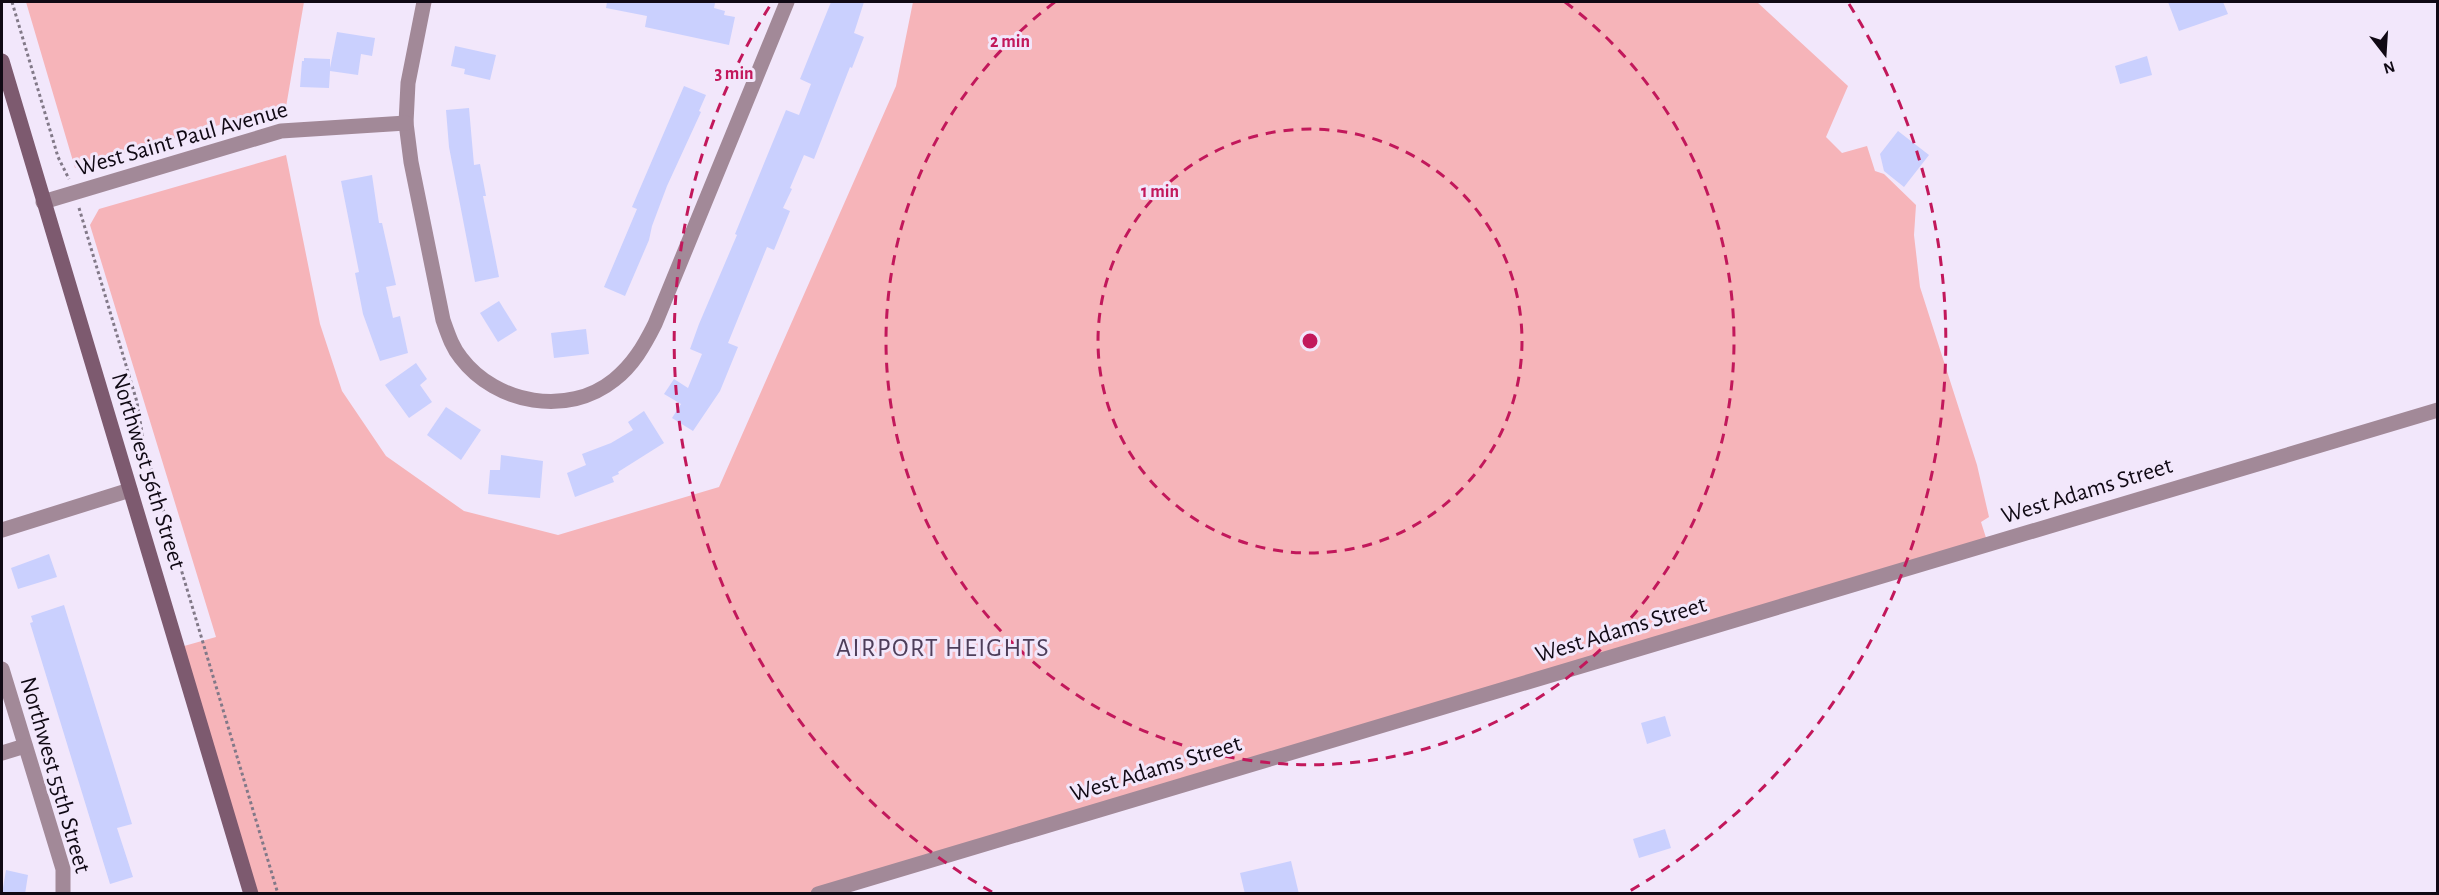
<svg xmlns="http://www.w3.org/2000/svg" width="2439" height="895" font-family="'Alegreya Sans',sans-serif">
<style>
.green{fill:#f6b4b9}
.building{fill:#cad0fe}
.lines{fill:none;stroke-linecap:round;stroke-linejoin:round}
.path{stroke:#827988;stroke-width:3;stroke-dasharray:3 3;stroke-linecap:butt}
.minor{stroke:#a28998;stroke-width:15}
.tertiary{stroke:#a28998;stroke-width:15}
.secondary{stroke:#7d5a6f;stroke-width:15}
.ring{fill:none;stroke:#c2185b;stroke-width:3;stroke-dasharray:10 8}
.labels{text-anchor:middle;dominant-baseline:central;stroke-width:6;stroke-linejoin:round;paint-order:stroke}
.street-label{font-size:24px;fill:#100914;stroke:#f2e7fb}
.neighbourhood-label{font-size:26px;letter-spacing:1.5px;fill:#4e3e5a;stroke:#f2e7fb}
.centre{fill:#c2185b;stroke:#f2e7fb;stroke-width:3}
.ring-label{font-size:18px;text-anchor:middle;font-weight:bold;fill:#c2185b;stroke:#f2e7fb;stroke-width:6;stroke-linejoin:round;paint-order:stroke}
</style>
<rect width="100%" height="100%" fill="#f2e7fb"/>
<g class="green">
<path d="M 26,2 L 304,2 L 286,107 L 266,111 L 75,168 Z"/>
<path d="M 913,2 L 1757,2 L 1848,86 L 1826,137 L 1842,153 L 1867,146 L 1875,171 L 1884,174 L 1916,205 L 1914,235 L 1920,287 L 1977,465 L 1989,517 L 1981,522 L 1988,544 L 818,893 L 251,893 L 177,648 L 216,637 L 90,225 L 99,209 L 286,155 L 320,324 L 342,391 L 386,456 L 464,511 L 558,535 L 719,487 L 896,86 Z"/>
</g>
<g class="building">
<path d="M 607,2 L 706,2 L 715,3 L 714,8 L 725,11 L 724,15 L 735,17 L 729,45 L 645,27 L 647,16 L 606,8 Z"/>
<path d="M 831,2 L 864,2 L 854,33 L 864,37 L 852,68 L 850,67 L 814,159 L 804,155 L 790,188 L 792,189 L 783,208 L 790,211 L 774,250 L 767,247 L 728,343 L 738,347 L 720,391 L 693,431 L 672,418 L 681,404 L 664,394 L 674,379 L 688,388 L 702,354 L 690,349 L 699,324 L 737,235 L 735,234 L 786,110 L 799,115 L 811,84 L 800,79 Z"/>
<path d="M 2168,2 L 2223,2 L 2228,14 L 2179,31 Z"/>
<path d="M 337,32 L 375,38 L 372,56 L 361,54 L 358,75 L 330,71 L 329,88 L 300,87 L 302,61 L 304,61 L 304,58 L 330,59 L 330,68 Z"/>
<path d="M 455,46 L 496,55 L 490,80 L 464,74 L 465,69 L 451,66 Z"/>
<path d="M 2147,56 L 2152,75 L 2120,84 L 2115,66 Z"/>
<path d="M 684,86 L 706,95 L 699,111 L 701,112 L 667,186 L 652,226 L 649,240 L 625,296 L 604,287 L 637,209 L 632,207 Z"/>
<path d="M 469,108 L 474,165 L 480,164 L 486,196 L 483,196 L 499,277 L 475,282 L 449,147 L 446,110 Z"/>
<path d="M 1898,131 L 1929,155 L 1904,187 L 1884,171 L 1880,154 Z"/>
<path d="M 372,175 L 379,223 L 382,223 L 396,285 L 386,287 L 393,318 L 400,316 L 408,353 L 380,361 L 363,314 L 355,273 L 359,272 L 341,181 Z"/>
<path d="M 499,301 L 517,330 L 498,342 L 480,313 Z"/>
<path d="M 586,329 L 589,354 L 554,358 L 551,333 Z"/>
<path d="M 416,363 L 427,379 L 420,385 L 432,402 L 409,418 L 385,385 Z"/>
<path d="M 446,407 L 481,430 L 461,460 L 427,435 Z"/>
<path d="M 644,411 L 664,443 L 618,472 L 619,474 L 612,477 L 614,482 L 575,497 L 567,473 L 586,465 L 582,454 L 611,443 L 633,430 L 628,422 Z"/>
<path d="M 501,455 L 543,461 L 540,498 L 488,494 L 490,470 L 500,470 Z"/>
<path d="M 49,554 L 57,577 L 18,589 L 11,568 Z"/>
<path d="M 64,605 L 132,824 L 117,828 L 133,877 L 110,884 L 30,623 L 33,622 L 31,616 Z"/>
<path d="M 1665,716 L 1671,736 L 1647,744 L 1641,723 Z"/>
<path d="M 1665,829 L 1671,848 L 1639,858 L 1633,839 Z"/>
<path d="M 1291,861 L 1299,894 L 1245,894 L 1240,873 Z"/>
<path d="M 6,870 L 28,875 L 25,894 L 2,894 Z"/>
</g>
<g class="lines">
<g class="path">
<path d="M 12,2 L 58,157 L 69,179"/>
<path d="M 79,208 L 137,402 L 144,445 L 278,894"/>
</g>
<g class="minor">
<path d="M 424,2 L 408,83 L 406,123 L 411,162 L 443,320 C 448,334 452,347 461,358 C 496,404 568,417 614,380 C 633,365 644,346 655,324 L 787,2"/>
<path d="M 43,202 L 281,131 L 406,123"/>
<path d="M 2,530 L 130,490"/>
<path d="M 2,669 L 63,869 L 63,894"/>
<path d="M 2,753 L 25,746"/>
</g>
<path class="tertiary" d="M 818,894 L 2438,410"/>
<path class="secondary" d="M 2,61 L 251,894"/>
</g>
<g class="ring">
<circle cx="1310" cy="341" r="212"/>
<path d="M1565 2A424 424 0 1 1 1055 2"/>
<path d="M992 892A636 636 0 0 1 771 4M1849 4A636 636 0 0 1 1628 892"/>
</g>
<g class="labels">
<g class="street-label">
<text transform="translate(182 139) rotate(-16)">West Saint Paul Avenue</text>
<text transform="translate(148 471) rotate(73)">Northwest 56th Street</text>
<text transform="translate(2087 491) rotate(-17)">West Adams Street</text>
<text transform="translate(1621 630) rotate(-17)">West Adams Street</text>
<text transform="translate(1156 769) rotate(-17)">West Adams Street</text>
<text transform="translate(55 775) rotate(74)">Northwest 55th Street</text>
</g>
<g class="neighbourhood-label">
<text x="943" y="648">AIRPORT HEIGHTS</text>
</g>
</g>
<circle cx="1310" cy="341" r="9" class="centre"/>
<g class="ring-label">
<text x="1010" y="47">2 min</text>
<text x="734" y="79">3 min</text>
<text x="1160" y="197">1 min</text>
</g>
<rect width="2439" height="895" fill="none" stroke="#100914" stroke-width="6"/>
<g transform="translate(2385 54) rotate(163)" stroke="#f2e7fb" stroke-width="4.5" paint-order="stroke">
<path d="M0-4.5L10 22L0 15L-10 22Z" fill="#100914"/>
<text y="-9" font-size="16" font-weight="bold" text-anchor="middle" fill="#100914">N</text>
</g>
</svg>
